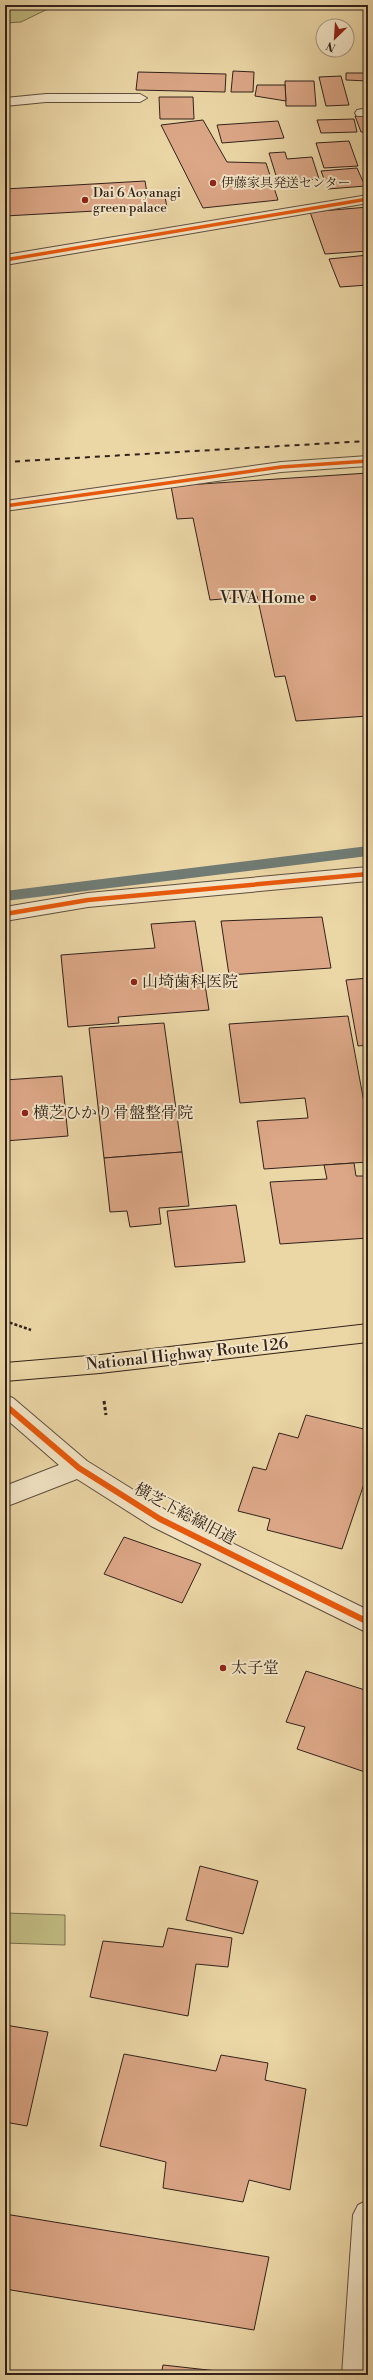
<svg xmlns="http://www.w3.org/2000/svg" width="373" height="2380" font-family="'Libre Bodoni','Noto Serif JP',serif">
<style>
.green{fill:#c0bb81;stroke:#796e4e}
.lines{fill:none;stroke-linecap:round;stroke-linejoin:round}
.stream{fill:#707b74;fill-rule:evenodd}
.building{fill:#dca787;stroke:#32221b}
.minor-casing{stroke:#604f3e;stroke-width:2}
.highway-casing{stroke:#32221b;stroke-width:2}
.path-far1{stroke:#32221b;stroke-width:2.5;stroke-dasharray:3 2;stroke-linecap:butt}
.path{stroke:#32221b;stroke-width:3;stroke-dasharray:3.5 2.5;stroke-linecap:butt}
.minor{fill:#f2e4c5;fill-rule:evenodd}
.highway{fill:#ebd6a6;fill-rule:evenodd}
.rail{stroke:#32221b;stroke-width:2;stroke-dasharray:5 5;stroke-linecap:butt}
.cycleway-far2-casing{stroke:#f2e4c5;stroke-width:5.5}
.cycleway-far1-casing{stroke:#f2e4c5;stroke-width:7}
.cycleway-casing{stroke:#f2e4c5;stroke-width:8}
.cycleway-far2{stroke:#e8590c;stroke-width:3.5}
.cycleway-far1{stroke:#e8590c;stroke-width:4.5}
.cycleway{stroke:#e8590c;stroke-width:6}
.poi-dot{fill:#8f2418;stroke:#f2e4c5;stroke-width:1.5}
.labels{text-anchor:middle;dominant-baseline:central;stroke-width:4;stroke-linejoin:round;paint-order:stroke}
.far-poi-label{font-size:13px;fill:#32221b;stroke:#f2e4c5;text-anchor:start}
.poi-label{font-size:16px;fill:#32221b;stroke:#f2e4c5;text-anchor:start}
.street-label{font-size:16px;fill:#32221b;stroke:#f2e4c5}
</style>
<rect width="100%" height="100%" fill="#ebd6a6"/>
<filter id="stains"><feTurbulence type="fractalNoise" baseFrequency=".005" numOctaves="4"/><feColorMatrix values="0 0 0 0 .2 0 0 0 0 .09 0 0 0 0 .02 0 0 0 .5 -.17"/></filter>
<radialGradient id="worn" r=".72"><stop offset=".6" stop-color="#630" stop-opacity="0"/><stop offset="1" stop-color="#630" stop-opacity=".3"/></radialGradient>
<g class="green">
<path d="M 5,5 L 56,5 L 21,22 L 5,23 Z"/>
<path d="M 5,1913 L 65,1915 L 65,1945 L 5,1943 Z"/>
</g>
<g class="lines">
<path class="stream" d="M 368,846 L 368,856 L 5,901 L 5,891 Z"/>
</g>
<g class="building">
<path d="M 233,71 L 254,72 L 253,92 L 231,92 Z"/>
<path d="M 138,72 L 226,74 L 225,92 L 136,90 Z"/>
<path d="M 346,73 L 368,73 L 368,81 L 346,80 Z"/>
<path d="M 341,76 L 349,105 L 326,106 L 319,77 Z"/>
<path d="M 285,81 L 314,81 L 316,106 L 286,106 Z"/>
<path d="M 257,85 L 285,85 L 286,101 L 255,96 Z"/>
<path d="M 159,97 L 193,97 L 194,119 L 160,119 Z"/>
<path d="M 368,115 L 368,132 L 361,132 L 355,116 Z"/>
<path d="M 354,119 L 357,132 L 321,133 L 317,120 Z"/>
<path d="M 203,120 L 227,162 L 266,163 L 278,200 L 203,208 L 161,125 Z"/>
<path d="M 278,121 L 284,138 L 222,143 L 217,125 Z"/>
<path d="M 349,141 L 358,166 L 324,168 L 316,143 Z"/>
<path d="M 285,152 L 287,159 L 312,157 L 319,179 L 278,182 L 269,153 Z"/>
<path d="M 357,168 L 365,186 L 328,189 L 321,171 Z"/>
<path d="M 145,181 L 147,193 L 164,192 L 167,207 L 5,216 L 5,189 Z"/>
<path d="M 368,207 L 368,251 L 325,254 L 310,212 Z"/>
<path d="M 368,255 L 368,285 L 340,287 L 329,259 Z"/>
<path d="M 368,473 L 368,716 L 296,721 L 285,676 L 275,677 L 257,596 L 210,600 L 193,518 L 177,519 L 171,486 Z"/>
<path d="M 322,917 L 331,968 L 229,975 L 221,921 Z"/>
<path d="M 195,921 L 209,1010 L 118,1017 L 119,1023 L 68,1027 L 61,955 L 155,948 L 151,924 Z"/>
<path d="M 368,978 L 368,1045 L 358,1046 L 346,980 Z"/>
<path d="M 348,1016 L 368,1124 L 368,1162 L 264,1169 L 257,1121 L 308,1118 L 305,1098 L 240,1103 L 229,1024 Z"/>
<path d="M 164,1023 L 182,1152 L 104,1158 L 89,1028 Z"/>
<path d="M 62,1076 L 68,1136 L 5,1141 L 5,1080 Z"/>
<path d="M 182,1152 L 189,1206 L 159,1208 L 161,1224 L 130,1227 L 127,1211 L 110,1212 L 104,1158 Z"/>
<path d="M 354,1163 L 356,1176 L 368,1176 L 368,1238 L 280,1244 L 270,1182 L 327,1179 L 324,1165 Z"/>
<path d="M 236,1205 L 245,1262 L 175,1267 L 167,1211 Z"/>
<path d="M 306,1415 L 368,1430 L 368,1472 L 342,1549 L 267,1530 L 270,1519 L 238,1511 L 253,1467 L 266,1470 L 279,1433 L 298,1438 Z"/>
<path d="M 124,1537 L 201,1564 L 182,1603 L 104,1574 Z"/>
<path d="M 306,1671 L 368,1691 L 368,1773 L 297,1749 L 305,1727 L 286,1722 Z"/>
<path d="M 200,1866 L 258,1881 L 243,1934 L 186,1920 Z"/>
<path d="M 168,1928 L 232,1938 L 228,1967 L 196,1964 L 188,2016 L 90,1997 L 103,1941 L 163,1947 Z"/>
<path d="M 5,2025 L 48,2032 L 27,2126 L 5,2122 Z"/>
<path d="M 124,2054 L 216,2071 L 221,2055 L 268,2063 L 265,2080 L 306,2089 L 290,2190 L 249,2180 L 243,2202 L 163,2188 L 166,2162 L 100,2146 Z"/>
<path d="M 5,2214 L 269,2257 L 254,2330 L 5,2289 Z"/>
<path d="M 163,2365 L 253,2375 L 161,2375 Z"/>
<path d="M 36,2372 L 58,2375 L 35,2375 Z"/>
</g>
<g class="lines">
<defs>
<g id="minor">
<path d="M 46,94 L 140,94 L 147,98 L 140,102 L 46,102 L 5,106 L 5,98 Z"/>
<path d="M 368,108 L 368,116 L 357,116 L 355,113 L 357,110 Z"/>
<path d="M 368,195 L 368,203 L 5,265 L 5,255 Z"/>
<path d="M 368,456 L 368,466 L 281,472 L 5,511 L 5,501 L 281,462 Z"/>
<path d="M 368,867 L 368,881 L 88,907 L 5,921 L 5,907 L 88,893 Z"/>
<path d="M 5,1395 L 13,1398 L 87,1461 L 169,1512 L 368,1610 L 368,1633 L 151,1526 L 77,1479 L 5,1507 L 5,1486 L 59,1465 L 5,1418 Z"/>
<path d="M 368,2200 L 368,2375 L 342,2375 L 353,2215 L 358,2205 Z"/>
</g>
<path id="highway" d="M 368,1324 L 368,1342 L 100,1373 L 5,1381 L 5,1363 L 100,1355 Z"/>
</defs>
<use href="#minor" class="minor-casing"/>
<use href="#highway" class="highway-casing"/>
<path class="path-far1" d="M 5,1321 L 31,1330"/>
<path class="path" d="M 104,1401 L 106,1415"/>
<use href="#minor" class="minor"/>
<use href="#highway" class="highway"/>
<path class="rail" d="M 5,462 L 368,441"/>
<defs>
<g id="cycleway-far2">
<path d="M 5,260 L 368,199"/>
<path d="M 5,506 L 281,467 L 368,461"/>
</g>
<path id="cycleway-far1" d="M 5,914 L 88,900 L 368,874"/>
<path id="cycleway" d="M 5,1405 L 79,1468 L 160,1519 L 368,1622"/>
</defs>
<use href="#cycleway-far2" class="cycleway-far2-casing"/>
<use href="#cycleway-far1" class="cycleway-far1-casing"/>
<use href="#cycleway" class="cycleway-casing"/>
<use href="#cycleway-far2" class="cycleway-far2"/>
<use href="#cycleway-far1" class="cycleway-far1"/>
<use href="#cycleway" class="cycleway"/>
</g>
<g class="poi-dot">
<circle cx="213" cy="183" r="4"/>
<circle cx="85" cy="200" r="4"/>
<circle cx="313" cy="598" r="4"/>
<circle cx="134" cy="982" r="4"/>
<circle cx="25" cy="1113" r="4"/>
<circle cx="223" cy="1668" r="4"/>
</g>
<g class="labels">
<g class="far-poi-label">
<text x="221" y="183">伊藤家具発送センター</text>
<text x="93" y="193">Dai 6 Aoyanagi<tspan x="93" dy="15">green palace</tspan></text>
</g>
<g class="poi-label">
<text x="305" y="598" text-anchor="end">VIVA Home</text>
<text x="142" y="982">山埼歯科医院</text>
<text x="33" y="1113">横芝ひかり骨盤整骨院</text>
<text x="231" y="1668">太子堂</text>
</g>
<g class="street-label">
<text transform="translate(187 1354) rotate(-6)">National Highway Route 126</text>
<text transform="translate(185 1514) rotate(28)">横芝下総線旧道</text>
</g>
</g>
<rect width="373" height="2380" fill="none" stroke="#ebd6a6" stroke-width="20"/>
<rect x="6" y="6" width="361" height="2368" fill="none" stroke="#32221b" stroke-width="2"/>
<rect x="10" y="10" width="353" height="2360" fill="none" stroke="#32221b"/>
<g transform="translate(335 38) rotate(205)"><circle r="19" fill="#f2e4c5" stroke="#a59681"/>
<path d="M0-3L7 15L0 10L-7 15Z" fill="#8f2418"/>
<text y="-6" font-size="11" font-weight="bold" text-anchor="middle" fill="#32221b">N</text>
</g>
<rect width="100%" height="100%" filter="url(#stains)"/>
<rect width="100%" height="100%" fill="url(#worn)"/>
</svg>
